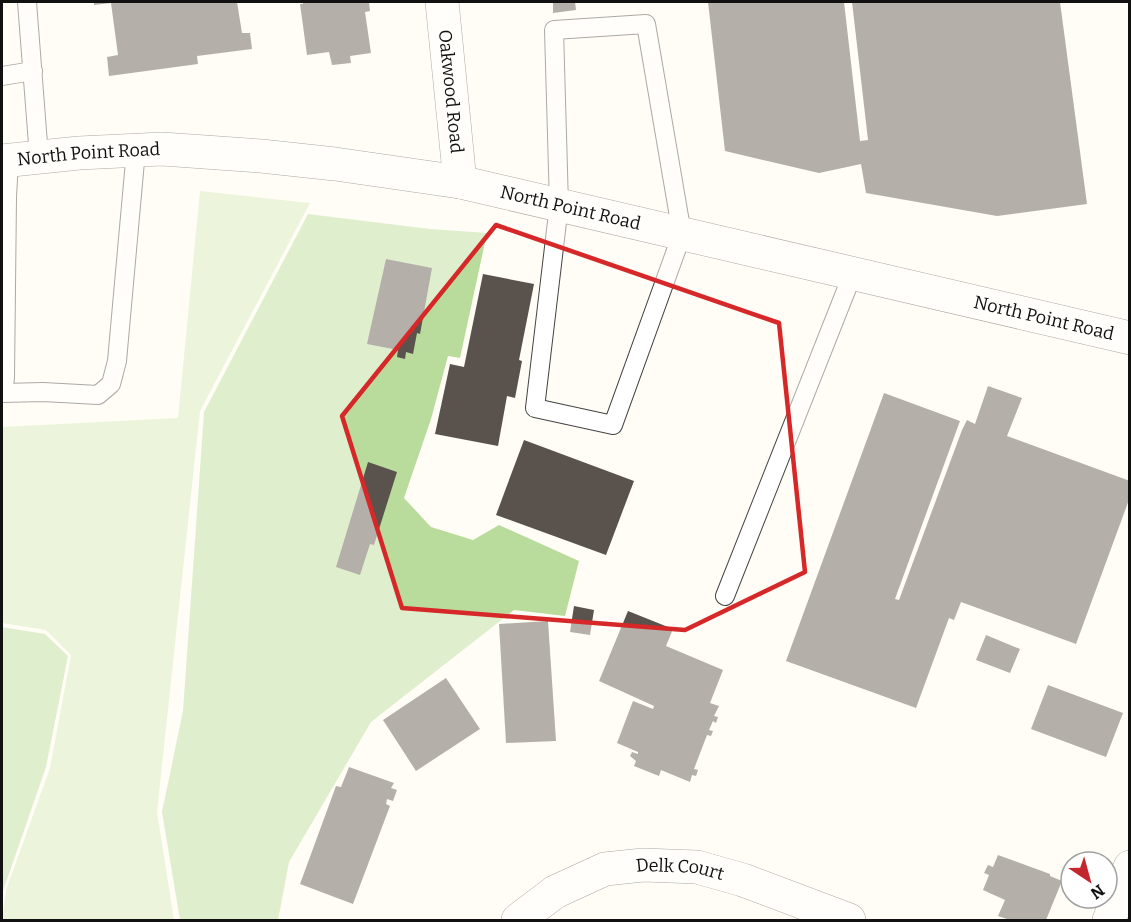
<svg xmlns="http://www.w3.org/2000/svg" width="1131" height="922" font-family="Bitter,serif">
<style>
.green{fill:#d5ebbd}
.forest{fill:#b9dc9c}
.building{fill:#5a524d}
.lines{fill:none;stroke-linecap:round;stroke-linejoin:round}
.service-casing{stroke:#444;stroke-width:20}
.minor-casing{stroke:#444;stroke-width:34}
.tertiary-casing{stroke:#444;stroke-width:34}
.service{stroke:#fff;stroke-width:18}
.minor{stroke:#fff;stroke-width:33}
.tertiary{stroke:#fff;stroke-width:33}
.marked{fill:none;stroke:#d62828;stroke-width:4.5;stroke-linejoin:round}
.labels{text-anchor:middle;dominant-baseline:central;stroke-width:6;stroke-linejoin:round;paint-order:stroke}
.street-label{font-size:18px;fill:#111;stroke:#fff}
</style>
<rect width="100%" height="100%" fill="#fffdf5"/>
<path class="green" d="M 200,191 L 310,203 L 200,411 L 157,812 L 174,920 L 2,920 L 6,890 L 50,768 L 71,655 L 46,630 L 2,623 L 2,427 L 178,418 Z"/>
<g class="forest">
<path d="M 308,214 L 430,229 L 487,233 L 460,358 L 448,356 L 431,419 L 404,498 L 431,527 L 473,540 L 499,525 L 579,561 L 565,616 L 514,610 L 371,722 L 289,862 L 278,920 L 180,920 L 162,812 L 183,711 L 204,412 Z"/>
<path d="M 2,627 L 45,634 L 68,656 L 46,767 L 2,894 Z"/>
</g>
<g class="building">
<path d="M 94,2 L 237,2 L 242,33 L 250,33 L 252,49 L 197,56 L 198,64 L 109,76 L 107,57 L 118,55 L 111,3 L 94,5 Z"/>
<path d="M 303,2 L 369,2 L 370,11 L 365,12 L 371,53 L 350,56 L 351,63 L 332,65 L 329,52 L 307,55 L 300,4 L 303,4 Z"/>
<path d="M 553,2 L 575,2 L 576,10 L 553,13 Z"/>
<path d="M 708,2 L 844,2 L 860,141 L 868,140 L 852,2 L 1060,2 L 1087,204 L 997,216 L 866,193 L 861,164 L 819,173 L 725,151 Z"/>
<path d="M 386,259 L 432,268 L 420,334 L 417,333 L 413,354 L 406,352 L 405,359 L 397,357 L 398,350 L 367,344 Z"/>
<path d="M 483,274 L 534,284 L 519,360 L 522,361 L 515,398 L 507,396 L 498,446 L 435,434 L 450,364 L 464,367 Z"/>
<path d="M 988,386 L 1022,398 L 1007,436 L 1130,481 L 1130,497 L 1076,644 L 961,602 L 954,620 L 949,618 L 916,708 L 786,661 L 884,393 L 960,421 L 895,599 L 899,600 L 962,430 L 967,420 L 975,424 Z"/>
<path d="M 524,440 L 634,481 L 606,555 L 496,515 Z"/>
<path d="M 368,462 L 397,472 L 374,545 L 370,544 L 360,575 L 336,567 Z"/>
<path d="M 574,606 L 594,610 L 590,635 L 570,632 Z"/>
<path d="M 628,611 L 673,629 L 666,646 L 723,670 L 710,703 L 719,706 L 714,716 L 718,717 L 716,723 L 713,721 L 709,730 L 713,731 L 711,736 L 707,735 L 694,769 L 698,770 L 696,776 L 692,775 L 690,782 L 661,770 L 659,776 L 634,766 L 636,761 L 630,756 L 632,752 L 638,754 L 638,752 L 617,743 L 633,701 L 653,709 L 654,706 L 599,681 Z"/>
<path d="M 548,621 L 556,741 L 506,743 L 499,624 Z"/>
<path d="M 986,635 L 1020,649 L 1010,673 L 976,660 Z"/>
<path d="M 446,678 L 480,729 L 416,771 L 383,720 Z"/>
<path d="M 1048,685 L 1123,713 L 1106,757 L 1031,729 Z"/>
<path d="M 349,767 L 394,783 L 391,788 L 397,790 L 393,801 L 387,799 L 386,804 L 390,806 L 353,904 L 300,884 L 336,786 L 341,787 Z"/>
<path d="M 998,855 L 1050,874 L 1050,876 L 1062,881 L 1046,920 L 1010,920 L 998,916 L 1005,900 L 983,890 L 989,875 L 984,873 L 988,865 L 993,867 Z"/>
</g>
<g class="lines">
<defs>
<g id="service">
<path d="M 27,2 L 39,157"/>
<path d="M 646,24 L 682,234 L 613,425 L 535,408 L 559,205 L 554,30 Z"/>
<path d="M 2,76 L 33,71"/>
<path d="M 9,160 L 7,197 L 5,378 L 3,393 L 43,392 L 98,395 L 111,384 L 117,361 L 136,150"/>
<path d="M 725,596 L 853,273"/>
</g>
<g id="minor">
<path id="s1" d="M 442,2 L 460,182"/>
<path id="s2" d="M 518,920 L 555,892 L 605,869 L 643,865 L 697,867 L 743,880 L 849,920"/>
<path d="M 1109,920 L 1130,867"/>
</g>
<g id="tertiary">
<path id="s3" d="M 2,161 L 79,153 L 162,149 L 261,156 L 335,164 L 460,182 L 1130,338"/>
</g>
</defs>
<use href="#service" class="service-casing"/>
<use href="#minor" class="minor-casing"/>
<use href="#tertiary" class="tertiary-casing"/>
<use href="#service" class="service"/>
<use href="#minor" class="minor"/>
<use href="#tertiary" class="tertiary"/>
</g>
<path d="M0 0H1131V922H0ZM 496,225 L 779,323 L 805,572 L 685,630 L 402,608 L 342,416 Z" fill="#fffdf5" fill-opacity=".55" fill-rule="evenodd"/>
<path class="marked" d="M 496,225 L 779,323 L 805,572 L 685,630 L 402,608 L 342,416 Z"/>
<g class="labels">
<g class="street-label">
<text stroke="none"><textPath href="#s1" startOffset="90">Oakwood Road</textPath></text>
<text stroke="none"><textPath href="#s3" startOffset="87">North Point Road</textPath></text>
<text stroke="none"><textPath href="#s3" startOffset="574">North Point Road</textPath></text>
<text stroke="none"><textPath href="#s3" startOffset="1060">North Point Road</textPath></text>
<text stroke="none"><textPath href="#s2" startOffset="177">Delk Court</textPath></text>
</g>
</g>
<rect width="1131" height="922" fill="none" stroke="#111111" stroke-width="6"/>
<g transform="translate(1089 880) rotate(144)"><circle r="28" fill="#ffffff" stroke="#a0a0a0" stroke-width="1.5"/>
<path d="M0-4.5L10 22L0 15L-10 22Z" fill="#c4262e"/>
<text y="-9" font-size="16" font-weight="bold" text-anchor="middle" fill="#111111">N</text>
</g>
</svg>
